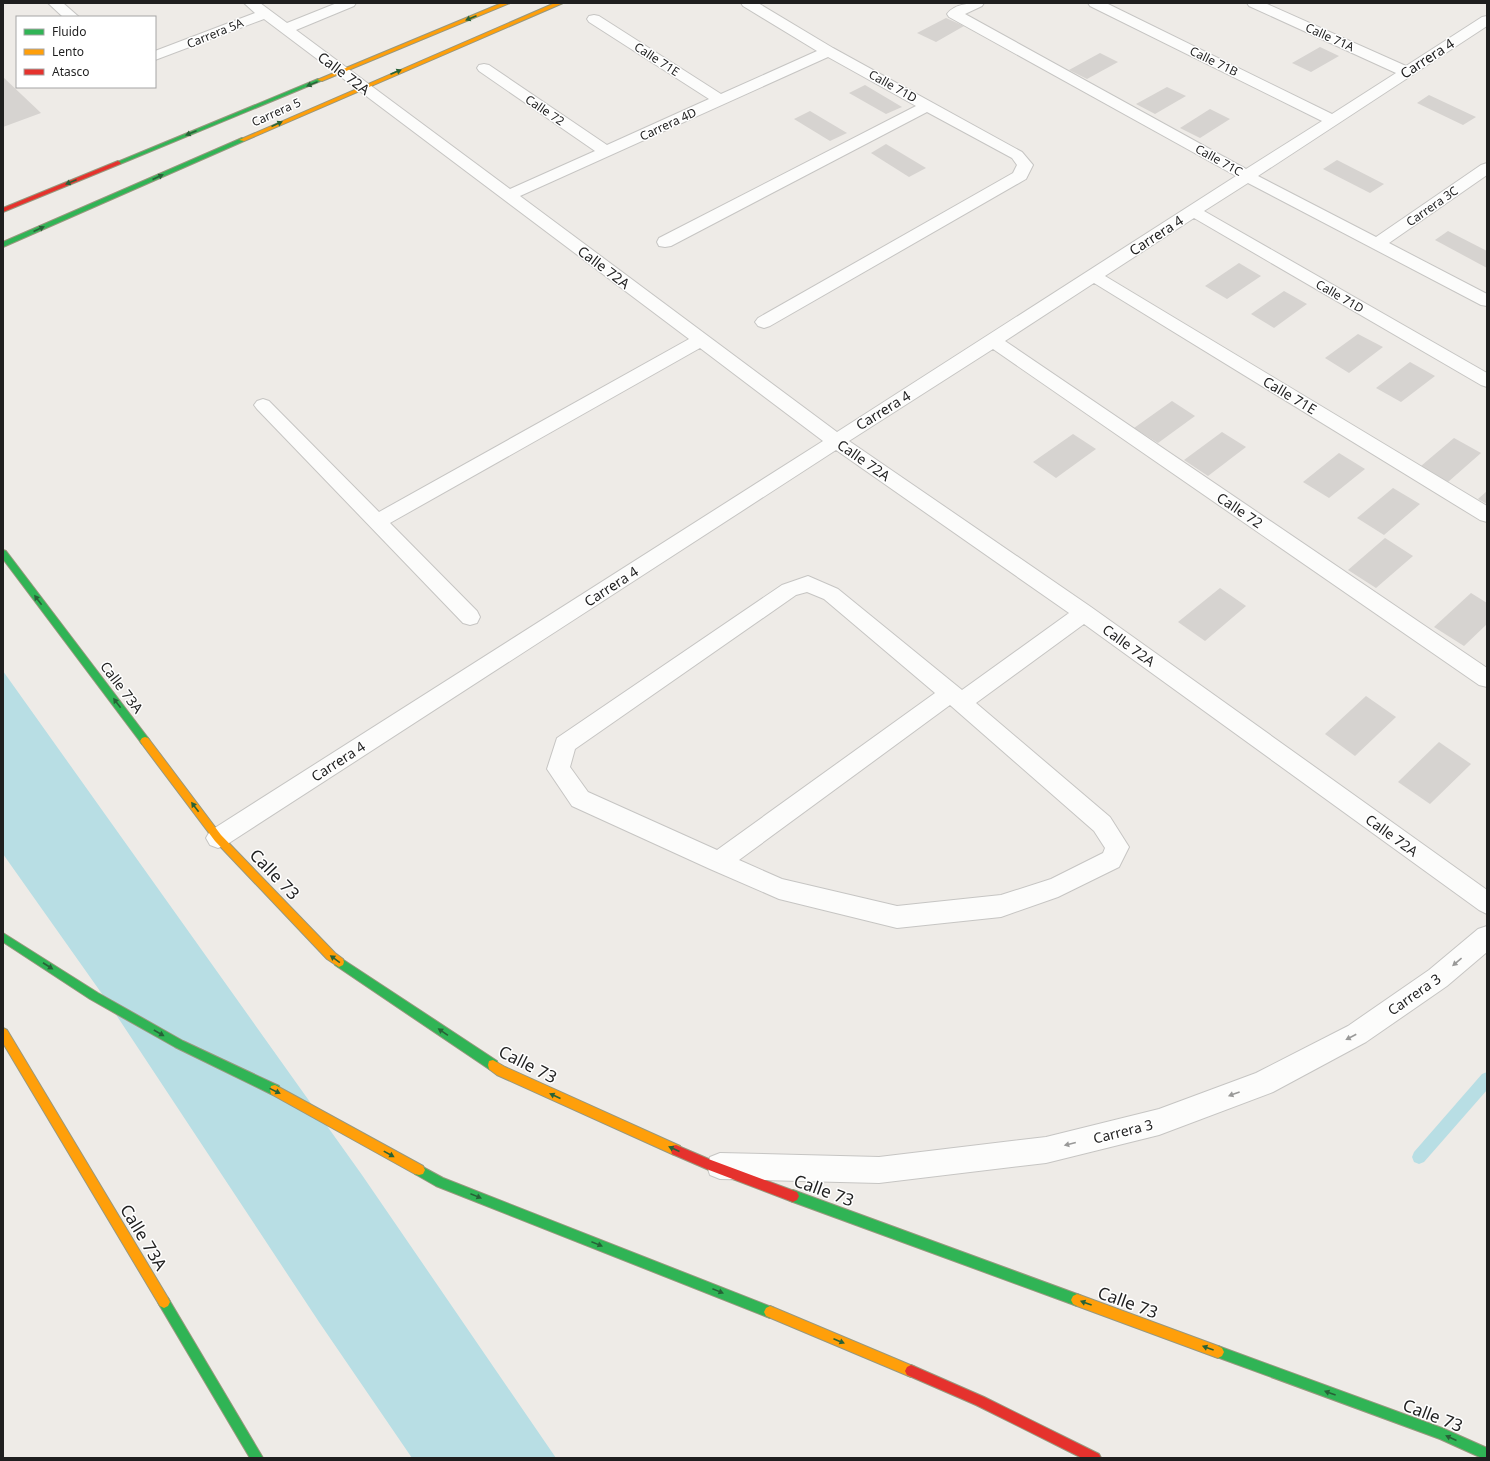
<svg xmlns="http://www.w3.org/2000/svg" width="1490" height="1461" font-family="'Noto Sans',sans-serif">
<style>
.water{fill:#b8dee4}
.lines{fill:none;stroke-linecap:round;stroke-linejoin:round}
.stream{fill:#b8dee4;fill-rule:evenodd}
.building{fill:#d6d3d0}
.street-casing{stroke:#c6c5c3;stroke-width:2}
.fast-casing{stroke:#98987e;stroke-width:2}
.slow-casing{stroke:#98987e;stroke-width:2}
.jam-casing{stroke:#98987e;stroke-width:2}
.street{fill:#fcfcfb;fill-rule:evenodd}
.fast{fill:#30b455;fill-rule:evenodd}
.slow{fill:#ff9f0a;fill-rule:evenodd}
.jam{fill:#e5322d;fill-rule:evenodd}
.oneway{fill:#276237}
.oneway2{fill:#999998}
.labels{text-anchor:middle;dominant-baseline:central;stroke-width:3;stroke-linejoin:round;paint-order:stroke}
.far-street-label{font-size:12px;fill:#1f1f1f;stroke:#fff}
.street-label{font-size:14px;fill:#1f1f1f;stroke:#fff}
.near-street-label{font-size:17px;fill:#1f1f1f;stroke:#fff}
</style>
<rect width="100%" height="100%" fill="#eeebe7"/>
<path class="water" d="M 3,671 L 362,1175 L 556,1458 L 412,1458 L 319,1322 L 107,1001 L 3,854 Z"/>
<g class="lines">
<path class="stream" d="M 1487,1072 L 1487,1090 L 1424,1162 L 1419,1164 L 1414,1162 L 1412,1157 L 1414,1152 L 1482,1074 Z"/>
</g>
<g class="building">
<path d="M 946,18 L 964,26 L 936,42 L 917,33 Z"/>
<path d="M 1320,47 L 1339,56 L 1311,72 L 1292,63 Z"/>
<path d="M 1100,53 L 1118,62 L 1087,79 L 1069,70 Z"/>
<path d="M 3,77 L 41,113 L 3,127 Z"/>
<path d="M 865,85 L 902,107 L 886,114 L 849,93 Z"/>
<path d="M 1167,87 L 1186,96 L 1155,114 L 1136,104 Z"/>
<path d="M 1429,95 L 1476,117 L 1463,125 L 1417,103 Z"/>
<path d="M 1210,109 L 1230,119 L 1200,138 L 1180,128 Z"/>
<path d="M 810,111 L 847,133 L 830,141 L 794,119 Z"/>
<path d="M 886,144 L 926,168 L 909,177 L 871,153 Z"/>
<path d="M 1337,160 L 1384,184 L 1370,193 L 1323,169 Z"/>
<path d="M 1448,231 L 1487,251 L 1487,268 L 1435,240 Z"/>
<path d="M 1239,263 L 1261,276 L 1227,299 L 1205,286 Z"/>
<path d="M 1284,291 L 1307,304 L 1274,328 L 1251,314 Z"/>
<path d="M 1358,334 L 1383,347 L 1349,373 L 1325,358 Z"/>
<path d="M 1410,362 L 1435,376 L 1401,402 L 1376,388 Z"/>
<path d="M 1172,401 L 1195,416 L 1158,443 L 1134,428 Z"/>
<path d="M 1222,432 L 1246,447 L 1208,476 L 1184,460 Z"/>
<path d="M 1073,434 L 1096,449 L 1056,478 L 1033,462 Z"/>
<path d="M 1454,438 L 1481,453 L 1448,482 L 1421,466 Z"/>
<path d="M 1339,453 L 1365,469 L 1329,498 L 1303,482 Z"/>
<path d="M 1393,488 L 1420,504 L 1384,535 L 1357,518 Z"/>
<path d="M 1487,491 L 1487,504 L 1478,499 Z"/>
<path d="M 1385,538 L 1413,556 L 1376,588 L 1348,570 Z"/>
<path d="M 1220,588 L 1246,606 L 1205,641 L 1178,622 Z"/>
<path d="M 1471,593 L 1487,603 L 1487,624 L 1464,646 L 1434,627 Z"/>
<path d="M 1366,696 L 1396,717 L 1355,756 L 1325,734 Z"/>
<path d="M 1439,742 L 1471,764 L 1430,804 L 1398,782 Z"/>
</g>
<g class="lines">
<defs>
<g id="street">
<path d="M 48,3 L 63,3 L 79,17 L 63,17 Z"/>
<path d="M 244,3 L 260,3 L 287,23 L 337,3 L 356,3 L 354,6 L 296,30 L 510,189 L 595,151 L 479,71 L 477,68 L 479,65 L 484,64 L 489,65 L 607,145 L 709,99 L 589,22 L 587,19 L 589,16 L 594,15 L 599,16 L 721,94 L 817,51 L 743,6 L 741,3 L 758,3 L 833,48 L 1022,152 L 1033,165 L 1026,179 L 770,326 L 764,328 L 758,326 L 755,322 L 758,318 L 1013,173 L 1017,165 L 1012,158 L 927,112 L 671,246 L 665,247 L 659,246 L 657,242 L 659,238 L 916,106 L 828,57 L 520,196 L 837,432 L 1236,176 L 949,17 L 947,14 C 955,3 972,3 984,3 L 982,6 L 965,14 L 1246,169 L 1322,121 L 1090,6 L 1088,3 L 1106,3 L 1332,114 L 1396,73 L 1249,6 L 1247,3 L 1265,3 L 1406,66 L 1482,17 L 1487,16 L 1487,26 L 1258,176 L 1376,237 L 1481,165 L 1487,163 L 1487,175 L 1389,243 L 1487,294 L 1487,306 L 1481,305 L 1248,183 L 1204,211 L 1487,373 L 1487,387 L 1481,385 L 1194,218 L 1105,276 L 1487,506 L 1487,522 L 1480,520 L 1094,283 L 1005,341 L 1487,668 L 1487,687 L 1479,685 L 993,349 L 849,441 L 1091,607 L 1487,890 L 1487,914 L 1479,910 L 1084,624 L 976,703 L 1110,817 L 1129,847 L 1119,867 L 1058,897 L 1001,917 L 897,928 L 779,899 L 710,869 L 572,806 L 547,769 L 557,738 L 782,585 L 808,576 L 838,589 L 962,690 L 1069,613 L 836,450 L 226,845 L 218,848 L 210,845 L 206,838 L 210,831 L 823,441 L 700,348 L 390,523 L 477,611 L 480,617 L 477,623 L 470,625 L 463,623 L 257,409 L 254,405 L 257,401 L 263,399 L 269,401 L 379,512 L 689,339 L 264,19 L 155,60 L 155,51 L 255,13 ZM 807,592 L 824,599 L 935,693 L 717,850 L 588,792 L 570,767 L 575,749 L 796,595 ZM 950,705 L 1094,831 L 1105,848 L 1103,853 L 1051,879 L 1001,895 L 897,906 L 782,879 L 739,860 Z"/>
<path d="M 1487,926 L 1487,952 L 1447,986 L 1366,1042 L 1273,1092 L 1159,1135 L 1046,1163 L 879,1183 L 720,1179 L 710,1175 L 707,1166 L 710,1157 L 720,1153 L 879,1157 L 1046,1137 L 1159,1109 L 1256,1073 L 1348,1026 L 1429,970 L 1478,929 Z"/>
</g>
<g id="fast">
<path d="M 318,79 L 323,80 L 120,164 L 115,163 Z"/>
<path d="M 242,138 L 244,139 L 244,141 L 3,247 L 3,242 Z"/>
<path d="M 3,550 L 6,551 L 148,738 L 150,741 L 148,744 L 142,744 L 3,559 Z"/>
<path d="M 3,933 L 98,993 L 183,1041 L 279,1086 L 280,1090 L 279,1094 L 275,1095 L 271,1094 L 175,1047 L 90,999 L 3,942 Z"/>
<path d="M 339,957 L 497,1061 L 498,1065 L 497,1069 L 493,1070 L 489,1069 L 335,965 L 334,962 L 335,959 Z"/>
<path d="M 419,1165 L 443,1178 L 774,1308 L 776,1312 L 774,1316 L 770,1318 L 436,1186 L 415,1174 L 413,1170 L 415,1166 Z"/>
<path d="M 793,1190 L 1077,1294 L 1081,1296 L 1083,1300 L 1081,1304 L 1077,1306 L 793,1202 L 789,1200 L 787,1196 L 789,1192 Z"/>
<path d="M 164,1296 L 168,1298 L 263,1458 L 250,1458 L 160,1306 L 158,1302 L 160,1298 Z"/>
<path d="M 1218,1346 L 1442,1428 L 1487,1448 L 1487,1458 L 1482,1458 L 1440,1439 L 1214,1356 L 1212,1352 L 1214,1348 Z"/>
</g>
<g id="slow">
<path d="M 502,3 L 510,3 L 322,81 L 317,80 Z"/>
<path d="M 555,3 L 563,3 L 244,141 L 239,140 Z"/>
<path d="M 145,737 L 148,738 L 221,835 L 335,953 L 343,959 L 344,962 L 343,965 L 339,967 L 327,959 L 215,841 L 142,744 L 140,741 L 142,738 Z"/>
<path d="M 3,1028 L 7,1030 L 168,1298 L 170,1302 L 168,1306 L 164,1308 L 160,1306 L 3,1043 Z"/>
<path d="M 493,1060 L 505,1067 L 680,1146 L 681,1150 L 680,1154 L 676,1155 L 672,1154 L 497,1075 L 489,1069 L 488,1065 L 489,1061 Z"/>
<path d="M 275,1085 L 423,1166 L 425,1170 L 423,1174 L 419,1175 L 415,1174 L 271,1094 L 270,1090 L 271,1086 Z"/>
<path d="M 1077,1294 L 1218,1346 L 1222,1348 L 1224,1352 L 1222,1356 L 1218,1358 L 1077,1306 L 1073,1304 L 1071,1300 L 1073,1296 Z"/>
<path d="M 770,1306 L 915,1367 L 917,1371 L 915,1375 L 911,1377 L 766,1316 L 764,1312 L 766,1308 Z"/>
</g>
<g id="jam">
<path d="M 118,161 L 121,163 L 120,164 L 3,212 L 3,208 Z"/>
<path d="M 676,1145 L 711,1160 L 797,1192 L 799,1196 L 797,1200 L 793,1202 L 709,1170 L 672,1154 L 671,1150 L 672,1146 Z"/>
<path d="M 911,1365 L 984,1397 L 1099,1454 L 1101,1458 L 1082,1458 L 976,1405 L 907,1375 L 905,1371 L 907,1367 Z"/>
</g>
</defs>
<use href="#street" class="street-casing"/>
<use href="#fast" class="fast-casing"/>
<use href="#slow" class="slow-casing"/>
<use href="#jam" class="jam-casing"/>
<use href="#street" class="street"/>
<use href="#fast" class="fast"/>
<use href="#slow" class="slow"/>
<use href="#jam" class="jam"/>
</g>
<defs><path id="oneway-solid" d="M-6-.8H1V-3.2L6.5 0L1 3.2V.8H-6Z"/></defs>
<g class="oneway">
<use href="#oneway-solid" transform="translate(471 18) rotate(157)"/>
<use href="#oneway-solid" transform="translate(396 72) rotate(-23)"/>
<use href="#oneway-solid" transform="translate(312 84) rotate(158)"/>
<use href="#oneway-solid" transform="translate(277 124) rotate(-24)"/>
<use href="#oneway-solid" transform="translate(191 133) rotate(158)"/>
<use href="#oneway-solid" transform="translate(158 177) rotate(-24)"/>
<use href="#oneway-solid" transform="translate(71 182) rotate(158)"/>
<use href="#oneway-solid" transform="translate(39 229) rotate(-24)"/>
<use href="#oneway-solid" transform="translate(38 600) rotate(-127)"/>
<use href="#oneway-solid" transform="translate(117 703) rotate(-127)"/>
<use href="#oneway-solid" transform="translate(195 807) rotate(-127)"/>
<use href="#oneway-solid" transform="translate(335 959) rotate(-144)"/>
<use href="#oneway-solid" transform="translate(48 966) rotate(33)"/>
<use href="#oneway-solid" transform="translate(443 1032) rotate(-146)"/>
<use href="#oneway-solid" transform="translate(159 1033) rotate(30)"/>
<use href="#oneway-solid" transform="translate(275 1091) rotate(26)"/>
<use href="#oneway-solid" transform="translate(555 1096) rotate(-156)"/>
<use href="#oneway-solid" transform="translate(674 1149) rotate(-156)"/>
<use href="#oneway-solid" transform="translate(389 1154) rotate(29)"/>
<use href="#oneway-solid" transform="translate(476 1196) rotate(22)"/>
<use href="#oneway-solid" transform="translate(597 1244) rotate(22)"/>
<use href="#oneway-solid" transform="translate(718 1291) rotate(22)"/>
<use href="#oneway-solid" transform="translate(1086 1303) rotate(-160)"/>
<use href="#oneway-solid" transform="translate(839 1341) rotate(23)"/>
<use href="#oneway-solid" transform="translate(1208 1348) rotate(-160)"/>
<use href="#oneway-solid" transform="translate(1330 1393) rotate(-160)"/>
<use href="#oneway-solid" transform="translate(1451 1438) rotate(-156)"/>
</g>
<g class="oneway2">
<use href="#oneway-solid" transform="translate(1457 962) rotate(140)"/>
<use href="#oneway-solid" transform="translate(1351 1037) rotate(152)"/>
<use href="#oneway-solid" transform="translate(1234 1094) rotate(160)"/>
<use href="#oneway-solid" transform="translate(1070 1144) rotate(166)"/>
</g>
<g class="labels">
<g class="far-street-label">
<text transform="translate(215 33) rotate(-22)">Carrera 5A</text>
<text transform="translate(1330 37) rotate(24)">Calle 71A</text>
<text transform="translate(657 59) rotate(33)">Calle 71E</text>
<text transform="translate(1214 61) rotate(26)">Calle 71B</text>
<text transform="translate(893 86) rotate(29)">Calle 71D</text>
<text transform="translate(545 110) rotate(34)">Calle 72</text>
<text transform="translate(276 112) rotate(-24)">Carrera 5</text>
<text transform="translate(668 124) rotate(-25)">Carrera 4D</text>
<text transform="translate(1219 160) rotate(29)">Calle 71C</text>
<text transform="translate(1432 206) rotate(-35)">Carrera 3C</text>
<text transform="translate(1340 296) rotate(30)">Calle 71D</text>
</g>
<g class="street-label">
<text transform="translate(1427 58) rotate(-33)">Carrera 4</text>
<text transform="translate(344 73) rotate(37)">Calle 72A</text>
<text transform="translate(1156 235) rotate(-33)">Carrera 4</text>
<text transform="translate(604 267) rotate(37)">Calle 72A</text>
<text transform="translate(1290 395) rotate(31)">Calle 71E</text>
<text transform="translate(883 410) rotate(-32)">Carrera 4</text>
<text transform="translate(864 460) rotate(35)">Calle 72A</text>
<text transform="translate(1240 510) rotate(34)">Calle 72</text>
<text transform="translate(611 586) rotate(-33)">Carrera 4</text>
<text transform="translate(1129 645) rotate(36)">Calle 72A</text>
<text transform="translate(122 687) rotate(53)">Calle 73A</text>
<text transform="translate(338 761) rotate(-33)">Carrera 4</text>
<text transform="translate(1392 835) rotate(36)">Calle 72A</text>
<text transform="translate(1414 994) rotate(-35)">Carrera 3</text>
<text transform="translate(1123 1131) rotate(-14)">Carrera 3</text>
</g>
<g class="near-street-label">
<text transform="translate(275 874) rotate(46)">Calle 73</text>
<text transform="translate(528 1064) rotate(27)">Calle 73</text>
<text transform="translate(824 1190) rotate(20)">Calle 73</text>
<text transform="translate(144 1237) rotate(59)">Calle 73A</text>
<text transform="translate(1128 1302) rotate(20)">Calle 73</text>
<text transform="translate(1433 1415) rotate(21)">Calle 73</text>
</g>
</g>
<rect width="1490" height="1461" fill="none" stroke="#1f1f1f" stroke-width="8"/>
<rect x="16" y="16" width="140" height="72" fill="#ffffff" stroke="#a5a5a5"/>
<rect x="24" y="29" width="20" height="6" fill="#30b455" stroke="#a5a5a5"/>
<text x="52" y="36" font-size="12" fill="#1f1f1f">Fluido</text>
<rect x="24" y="49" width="20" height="6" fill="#ff9f0a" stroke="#a5a5a5"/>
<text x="52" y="56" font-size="12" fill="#1f1f1f">Lento</text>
<rect x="24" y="69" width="20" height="6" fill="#e5322d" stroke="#a5a5a5"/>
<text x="52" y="76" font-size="12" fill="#1f1f1f">Atasco</text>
</svg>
